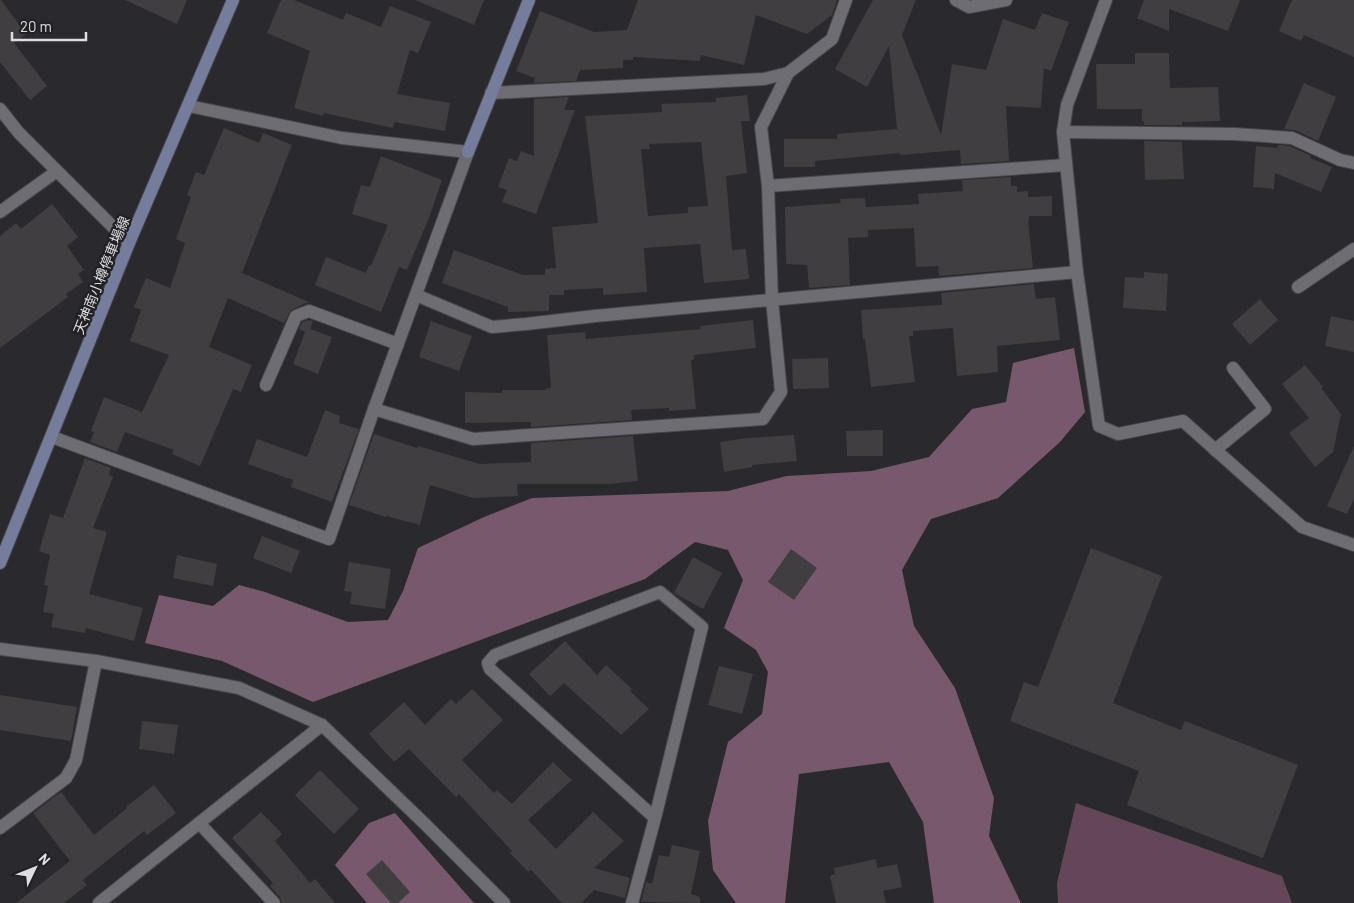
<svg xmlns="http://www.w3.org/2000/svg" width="1354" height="903" font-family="Barlow,'Noto Sans JP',sans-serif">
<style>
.green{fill:#634758}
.forest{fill:#78586c}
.building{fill:#413e42;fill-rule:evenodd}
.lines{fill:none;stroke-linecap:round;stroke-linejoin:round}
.street-casing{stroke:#48474b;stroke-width:14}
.secondary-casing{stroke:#48474b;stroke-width:14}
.street{stroke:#6e6d73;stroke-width:12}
.secondary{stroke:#767d9c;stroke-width:12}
.labels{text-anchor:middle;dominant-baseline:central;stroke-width:4.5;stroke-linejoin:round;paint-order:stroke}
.street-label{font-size:14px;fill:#dedde0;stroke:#212024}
</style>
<rect width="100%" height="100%" fill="#2a292e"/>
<path class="green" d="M 1076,803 L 1282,876 L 1292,903 L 1058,903 L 1057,883 Z"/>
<g class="forest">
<path d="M 1074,348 L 1085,412 L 1060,442 L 998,498 L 931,519 L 902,570 L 914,626 L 955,688 L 994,798 L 989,836 L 1021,903 L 934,903 L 923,822 L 889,762 L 799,774 L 785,903 L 736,903 L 713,870 L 708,821 L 728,742 L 762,714 L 768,672 L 756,650 L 724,628 L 743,580 L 728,550 L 695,542 L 645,579 L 313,702 L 222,661 L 145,643 L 159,595 L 213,606 L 239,585 L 265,592 L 348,622 L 388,620 L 403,591 L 418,548 L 484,517 L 532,498 L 728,491 L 787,476 L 871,471 L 929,457 L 972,409 L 1006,402 L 1013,363 Z"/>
<path d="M 395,813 L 474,903 L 367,903 L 335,865 L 369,823 Z"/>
</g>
<g class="building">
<path d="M 0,0 L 1,0 L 26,34 L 14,43 L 47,86 L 30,100 L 0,62 Z"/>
<path d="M 125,0 L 187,0 L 177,24 Z"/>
<path d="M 281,0 L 294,0 L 343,20 L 346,13 L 381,27 L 390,6 L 431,22 L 418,53 L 410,50 L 397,94 L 450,103 L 445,131 L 394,122 L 393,128 L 324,113 L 323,116 L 294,108 L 310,51 L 267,33 Z"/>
<path d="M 415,0 L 484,0 L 474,25 Z"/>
<path d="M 638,0 L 837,0 L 832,15 L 807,34 L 756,15 L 744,65 L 701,55 L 700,61 L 633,57 L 633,60 L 623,60 L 623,68 L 580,70 L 576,81 L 534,83 L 535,78 L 516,71 L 540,11 L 594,32 L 627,30 Z"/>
<path d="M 873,0 L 916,0 L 902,35 L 941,135 L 952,64 L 986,70 L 1003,19 L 1035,30 L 1042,13 L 1069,22 L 1051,71 L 1044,68 L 1041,108 L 1006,106 L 1009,161 L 961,164 L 960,150 L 900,155 L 900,153 L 815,161 L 815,167 L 784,167 L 784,139 L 837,139 L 837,134 L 897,129 L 889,46 L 867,87 L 835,69 Z"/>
<path d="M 1144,0 L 1240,0 L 1228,31 L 1169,9 L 1169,31 L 1137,18 Z"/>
<path d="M 1292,0 L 1354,0 L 1354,57 L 1304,35 L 1301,41 L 1279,31 Z"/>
<path d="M 1135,53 L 1169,53 L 1170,88 L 1218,87 L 1220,121 L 1182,122 L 1182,125 L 1144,125 L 1144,121 L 1142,121 L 1142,109 L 1097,109 L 1096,64 L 1135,64 Z"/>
<path d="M 1304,83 L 1336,97 L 1318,141 L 1295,130 L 1284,129 Z"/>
<path d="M 747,95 L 750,121 L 741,121 L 747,173 L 726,176 L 732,250 L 746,249 L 749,279 L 704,283 L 700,244 L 644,248 L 647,292 L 603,295 L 603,288 L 564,290 L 564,295 L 549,295 L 549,311 L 508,312 L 508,307 L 442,283 L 454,250 L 523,275 L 545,275 L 545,269 L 556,268 L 552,227 L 598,223 L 585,116 L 662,112 L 661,104 L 716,102 L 716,98 ZM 701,142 L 708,206 L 688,207 L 688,213 L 648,216 L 641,149 L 650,149 L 649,144 Z"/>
<path d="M 569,97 L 564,110 L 575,110 L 536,214 L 502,202 L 507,190 L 498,187 L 509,158 L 517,161 L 521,151 L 534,156 L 534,99 Z"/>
<path d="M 224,128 L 259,143 L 263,133 L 292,145 L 242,273 L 311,303 L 306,303 L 291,310 L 284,323 L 228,298 L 209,347 L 252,365 L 241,392 L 233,389 L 200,466 L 172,454 L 174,450 L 125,432 L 117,452 L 90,442 L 94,432 L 91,431 L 104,397 L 142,412 L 169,355 L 130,341 L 141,310 L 134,307 L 146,278 L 170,288 L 185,243 L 176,239 L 191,197 L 187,195 L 196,172 L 204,175 Z"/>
<path d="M 1144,141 L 1182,142 L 1184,179 L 1145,180 Z"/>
<path d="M 1278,145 L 1290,146 L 1311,156 L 1310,158 L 1332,167 L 1321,192 L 1275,173 L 1274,189 L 1253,187 L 1256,146 L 1277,148 Z"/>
<path d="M 381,156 L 442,180 L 429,218 L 407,270 L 399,267 L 381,312 L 315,285 L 326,257 L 366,273 L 369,265 L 371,266 L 388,225 L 352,214 L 361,185 L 370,187 Z"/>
<path d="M 1011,177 L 1011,186 L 1017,186 L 1017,192 L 1028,191 L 1028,197 L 1052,196 L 1052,216 L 1029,216 L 1029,221 L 1028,221 L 1033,268 L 939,276 L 938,266 L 916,267 L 914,228 L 868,230 L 868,237 L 848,238 L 850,285 L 809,288 L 807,265 L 786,264 L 785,207 L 841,203 L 840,199 L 865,198 L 866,207 L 919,204 L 918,194 L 963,191 L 962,180 Z"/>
<path d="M 52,204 L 78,237 L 67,246 L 84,270 L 78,274 L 83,282 L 66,294 L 68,297 L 0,348 L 0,236 L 16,223 L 21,229 Z"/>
<path d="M 1144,272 L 1168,274 L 1166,311 L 1123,308 L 1125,277 L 1144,278 Z"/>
<path d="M 1034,284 L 1036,299 L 1055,297 L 1060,340 L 997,346 L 998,372 L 957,376 L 953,328 L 913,331 L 913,336 L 909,336 L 915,382 L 871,387 L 865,339 L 863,339 L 861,310 L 942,305 L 941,293 Z"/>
<path d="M 1260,299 L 1278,320 L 1250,345 L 1232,324 Z"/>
<path d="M 1331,316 L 1354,321 L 1354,352 L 1325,346 Z"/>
<path d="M 309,320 L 313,321 L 310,329 L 332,337 L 318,374 L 293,364 L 305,332 L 299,329 L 302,322 Z"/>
<path d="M 753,320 L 756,348 L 694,355 L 694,360 L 691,360 L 696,409 L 669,411 L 669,408 L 631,410 L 632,420 L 531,427 L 531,422 L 465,423 L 465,392 L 502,393 L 502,390 L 547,390 L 546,388 L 551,388 L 547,335 L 585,332 L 586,339 L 701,329 L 700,326 Z"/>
<path d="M 431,321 L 472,336 L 459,371 L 419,357 Z"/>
<path d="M 828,358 L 829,388 L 793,389 L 792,359 Z"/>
<path d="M 1305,365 L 1323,387 L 1321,388 L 1341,414 L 1333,452 L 1315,467 L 1289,433 L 1309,418 L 1282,384 Z"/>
<path d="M 325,410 L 340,416 L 339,423 L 359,429 L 332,502 L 291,487 L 293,480 L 248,464 L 257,439 L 307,457 Z"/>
<path d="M 883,430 L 883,456 L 847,456 L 846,431 Z"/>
<path d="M 374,434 L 417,448 L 418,446 L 480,464 L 531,462 L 531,443 L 633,436 L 638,481 L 609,484 L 517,484 L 518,496 L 473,498 L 430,485 L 420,525 L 386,516 L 386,517 L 349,505 Z"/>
<path d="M 794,435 L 797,461 L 752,465 L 752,467 L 724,472 L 720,442 L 748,438 Z"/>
<path d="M 1354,446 L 1354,499 L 1347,514 L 1327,506 Z"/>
<path d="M 85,458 L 111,468 L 109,475 L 113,477 L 93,528 L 107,532 L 89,594 L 143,608 L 134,641 L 86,628 L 85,633 L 51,627 L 54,614 L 43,612 L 48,586 L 44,585 L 50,555 L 39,551 L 50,514 L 63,518 Z"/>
<path d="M 262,536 L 300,551 L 291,573 L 253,558 Z"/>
<path d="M 1091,548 L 1162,576 L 1113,703 L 1181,730 L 1185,721 L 1298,765 L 1263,858 L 1127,805 L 1139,771 L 1010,721 L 1024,682 L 1038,687 Z"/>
<path d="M 791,549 L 817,568 L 794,600 L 768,582 Z"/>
<path d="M 177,555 L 217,564 L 213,586 L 173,578 Z"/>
<path d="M 693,557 L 722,573 L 703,609 L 674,593 Z"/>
<path d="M 349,562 L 391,569 L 385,609 L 350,604 L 352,592 L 344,591 Z"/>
<path d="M 565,641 L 597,675 L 606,665 L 632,689 L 630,691 L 649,709 L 621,735 L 564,683 L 550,696 L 529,674 Z"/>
<path d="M 719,666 L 753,674 L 742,714 L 708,705 Z"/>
<path d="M 472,689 L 503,720 L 462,760 L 494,793 L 497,790 L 512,804 L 553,762 L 572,780 L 528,820 L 556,849 L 593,812 L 624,841 L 594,868 L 630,878 L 625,898 L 594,890 L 581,903 L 562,903 L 531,870 L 528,872 L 510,853 L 512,851 L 459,794 L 456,797 L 409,749 L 394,762 L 369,734 L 404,702 L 425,725 L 451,699 L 456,704 Z"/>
<path d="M 0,695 L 77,707 L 71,741 L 0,730 Z"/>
<path d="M 142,721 L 178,725 L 174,754 L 139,749 Z"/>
<path d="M 320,770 L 359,809 L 334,834 L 295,795 Z"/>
<path d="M 154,785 L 176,813 L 147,835 L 144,831 L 83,880 L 87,885 L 64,903 L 16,903 L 70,861 L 33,813 L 61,792 L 94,835 L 127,808 L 126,807 Z"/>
<path d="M 261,812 L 282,834 L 275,841 L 310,883 L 315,879 L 335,903 L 282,903 L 280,897 L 270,886 L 273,883 L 232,838 Z"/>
<path d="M 672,845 L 700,851 L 691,894 L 700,897 L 700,903 L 641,902 L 646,882 L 652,884 L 659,855 L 669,857 Z"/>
<path d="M 876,859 L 877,868 L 897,864 L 902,887 L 883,891 L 886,903 L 836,903 L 830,876 L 835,874 L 834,868 Z"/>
<path d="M 382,860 L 410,892 L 398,903 L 391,903 L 366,874 Z"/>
</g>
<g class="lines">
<defs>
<g id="street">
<path d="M 956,0 L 969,7 L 1006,0"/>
<path d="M 1106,0 L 1067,105 L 1063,132 L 1077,272 L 1099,426 L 1118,434 L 1183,421 L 1302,527 L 1354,545"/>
<path d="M 491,93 L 764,79 L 788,73 L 832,39 L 846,0"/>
<path d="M 0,109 L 19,133 L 129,243"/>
<path d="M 1063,132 L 1235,134 L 1292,138 L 1340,160 L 1354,163"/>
<path d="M 768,186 L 1066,165"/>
<path d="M 0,212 L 57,171"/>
<path d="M 1298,287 L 1354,249"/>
<path d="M 416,295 L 492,327 L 526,324 L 595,316 L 1077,272"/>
<path d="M 266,385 L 296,316 L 309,311 L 398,344"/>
<path d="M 374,409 L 473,439 L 763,419 L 781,392 L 772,300 L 768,186 L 761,127 L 788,73"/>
<path d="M 52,437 L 329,539 L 374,409 L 468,152 L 342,138 L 189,106"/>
<path d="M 1215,450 L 1265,409 L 1233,368"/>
<path d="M 0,649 L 96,661 L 239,688 L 322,725 L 426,825 L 504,903"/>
<path d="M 199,823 L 274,903"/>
<path d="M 0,828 L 66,778 L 76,760 L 96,661"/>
<path d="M 99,903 L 322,725"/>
<path d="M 632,903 L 655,818 L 702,627 L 660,592 L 495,655 L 488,663 L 490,669 L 655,818"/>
</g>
<g id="secondary">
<path d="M 468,152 L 529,0"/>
<path d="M 0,563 L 129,243 L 233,0"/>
</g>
</defs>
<use href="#street" class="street-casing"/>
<use href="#secondary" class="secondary-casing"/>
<use href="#street" class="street"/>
<use href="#secondary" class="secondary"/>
</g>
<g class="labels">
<g class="street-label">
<text transform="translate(101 275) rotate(-68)">天神南小樽停車場線</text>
</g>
</g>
<g transform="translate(35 868) rotate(47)" stroke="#212024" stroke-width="4" paint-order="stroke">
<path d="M0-4L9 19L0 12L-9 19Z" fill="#dedde0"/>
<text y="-8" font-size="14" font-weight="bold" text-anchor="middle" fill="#dedde0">N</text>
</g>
<path d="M12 32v8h74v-8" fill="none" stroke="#dedde0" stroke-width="2.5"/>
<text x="20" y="32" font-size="15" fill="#dedde0" stroke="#212024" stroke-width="4" paint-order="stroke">20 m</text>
</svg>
